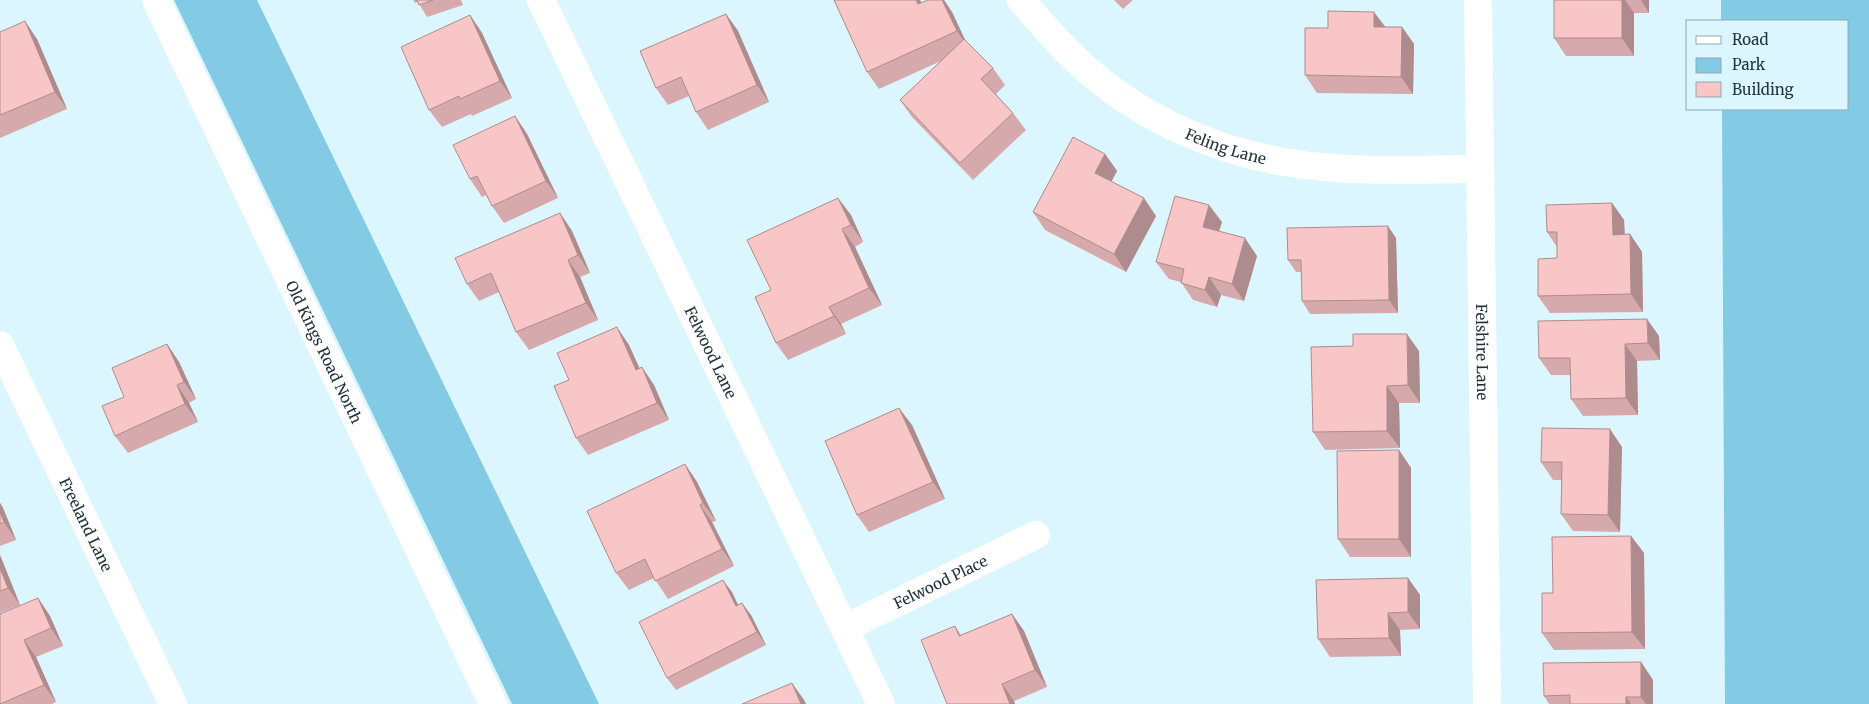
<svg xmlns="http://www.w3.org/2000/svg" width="1869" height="704" font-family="Merriweather,serif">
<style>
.green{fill:#83cbe4}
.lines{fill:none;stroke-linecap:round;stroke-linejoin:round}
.minor{stroke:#fff;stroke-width:28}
.wall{fill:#d6aaac}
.shaded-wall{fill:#ae8b8c}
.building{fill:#f9c6c8;stroke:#ae8b8c}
.labels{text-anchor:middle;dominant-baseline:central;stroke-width:4.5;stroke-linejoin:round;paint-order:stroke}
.street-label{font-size:15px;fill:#223339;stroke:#dcf6ff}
</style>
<rect width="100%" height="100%" fill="#dcf6ff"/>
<g class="green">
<path d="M 174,0 L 257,0 L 599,704 L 512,704 Z"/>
<path d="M 1721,0 L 1869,0 L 1869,704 L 1725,704 L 1722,109 L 1848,109 L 1848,21 L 1721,21 Z"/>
</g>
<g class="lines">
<g class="minor">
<path id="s1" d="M 156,0 L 493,704"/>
<path id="s2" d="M 541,0 L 881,704"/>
<path id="s3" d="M 1021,0 C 1043,26 1066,52 1092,74 C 1147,121 1219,152 1290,163 C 1352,173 1417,169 1479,169"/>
<path id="s4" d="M 1478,0 L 1487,704"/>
<path id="s5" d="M 0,345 L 173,704"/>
<path id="s6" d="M 845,628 L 1036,535"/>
</g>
</g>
<g class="wall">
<path d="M 413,0 L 461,0 L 463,5 L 427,17 L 418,2 L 415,3 Z"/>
<path d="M 834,0 L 920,0 L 922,3 L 952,12 L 964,39 L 993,68 L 1005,85 L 996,94 L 1013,113 L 1026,130 L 973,180 L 912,117 L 900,100 L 941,61 L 879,89 L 867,72 Z"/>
<path d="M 1114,0 L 1133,0 L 1123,9 Z"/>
<path d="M 1554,0 L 1649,0 L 1649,13 L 1634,13 L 1634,56 L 1566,56 L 1554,38 Z"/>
<path d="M 726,14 L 738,31 L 769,102 L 708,130 L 696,112 L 689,96 L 668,105 L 656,88 Z"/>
<path d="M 470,15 L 482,33 L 512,98 L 472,116 L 471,114 L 442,127 L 429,110 Z"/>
<path d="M 1385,27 L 1402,27 L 1414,44 L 1413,94 L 1317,93 L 1305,75 L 1328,28 Z"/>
<path d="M 0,32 L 37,39 L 67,109 L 0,138 Z"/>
<path d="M 515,116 L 527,134 L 558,198 L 504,223 L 492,206 L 486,195 L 482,197 L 470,179 Z"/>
<path d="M 1105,154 L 1117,171 L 1111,182 L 1156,216 L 1126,272 L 1045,230 L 1033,212 Z"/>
<path d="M 1612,203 L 1624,220 L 1625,235 L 1630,234 L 1642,252 L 1643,312 L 1550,313 L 1538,296 L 1557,258 L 1557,247 L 1547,232 Z"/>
<path d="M 560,213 L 572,231 L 590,273 L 580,277 L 598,320 L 529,350 L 516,332 L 499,292 L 479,301 L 467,284 Z"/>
<path d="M 851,215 L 863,242 L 855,247 L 882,305 L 841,324 L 846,334 L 788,360 L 776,343 L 771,290 Z"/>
<path d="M 1222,222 L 1219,231 L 1257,256 L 1244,301 L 1221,295 L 1217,307 L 1193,300 L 1181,282 L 1169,279 L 1156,262 Z"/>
<path d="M 1396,238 L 1398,313 L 1310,314 L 1302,301 L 1301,272 L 1296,272 L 1288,260 Z"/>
<path d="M 1659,336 L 1660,360 L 1637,361 L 1638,415 L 1583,416 L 1571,399 L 1570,375 L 1551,375 L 1539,358 Z"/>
<path d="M 167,344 L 179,362 L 196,399 L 189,403 L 198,422 L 128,453 L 115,436 L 124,397 Z"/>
<path d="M 629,345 L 639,368 L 654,385 L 669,420 L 588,455 L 576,438 L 569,380 Z"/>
<path d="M 1419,351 L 1420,403 L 1399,403 L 1400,448 L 1325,450 L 1313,432 Z"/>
<path d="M 912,425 L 945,499 L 869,532 L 857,515 Z"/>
<path d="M 1622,447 L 1620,532 L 1573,531 L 1561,514 L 1562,480 L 1553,480 L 1541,462 Z"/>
<path d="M 1399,450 L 1411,468 L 1411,557 L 1350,557 L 1338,539 Z"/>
<path d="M 685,464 L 697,482 L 716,521 L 712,522 L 734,566 L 668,599 L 654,578 L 629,590 L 616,573 Z"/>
<path d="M 0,503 L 3,508 L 16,540 L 0,546 Z"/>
<path d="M 1631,536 L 1644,553 L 1645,649 L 1554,650 L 1542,633 L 1553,593 Z"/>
<path d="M 0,555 L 20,605 L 0,613 Z"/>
<path d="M 1408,578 L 1420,595 L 1420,629 L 1400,630 L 1401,656 L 1330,657 L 1318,639 Z"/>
<path d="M 732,592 L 738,605 L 751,615 L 766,645 L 676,690 L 667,678 Z"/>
<path d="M 38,598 L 50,616 L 63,646 L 36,657 L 56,702 L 52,704 L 0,704 Z"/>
<path d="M 1012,614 L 1024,631 L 1047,687 L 1014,701 L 1015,704 L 947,704 L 955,626 L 961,635 Z"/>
<path d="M 1641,662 L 1653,680 L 1653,704 L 1549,704 L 1544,696 Z"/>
</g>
<g class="shaded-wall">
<path d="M 916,0 L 920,0 L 930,22 L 918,4 Z"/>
<path d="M 942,0 L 944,0 L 952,12 L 969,48 L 957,31 Z"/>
<path d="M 1622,0 L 1625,0 L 1634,13 L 1634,56 L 1622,38 Z"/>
<path d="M 1641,0 L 1649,0 L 1649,13 Z"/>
<path d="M 1374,12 L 1387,29 L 1374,27 Z"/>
<path d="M 726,14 L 738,31 L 769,102 L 757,85 Z"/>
<path d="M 470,15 L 482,33 L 512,98 L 500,81 Z"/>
<path d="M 25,21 L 37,39 L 67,109 L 55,92 Z"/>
<path d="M 1402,27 L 1414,44 L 1413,94 L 1401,77 Z"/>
<path d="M 515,116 L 527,134 L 558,198 L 546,181 Z"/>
<path d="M 1105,154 L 1117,171 L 1107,190 L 1095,173 Z"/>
<path d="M 838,198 L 851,215 L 863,242 L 851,225 Z"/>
<path d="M 1144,198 L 1156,216 L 1126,272 L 1114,254 Z"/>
<path d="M 1612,203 L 1624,220 L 1625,252 L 1613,235 Z"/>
<path d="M 1209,205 L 1222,222 L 1215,244 L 1203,227 Z"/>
<path d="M 560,213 L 572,231 L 590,273 L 578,255 Z"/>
<path d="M 1388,226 L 1396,238 L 1398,313 L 1389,300 Z"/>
<path d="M 842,229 L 855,247 L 882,305 L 869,288 Z"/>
<path d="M 1630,234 L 1642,252 L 1643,312 L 1631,294 Z"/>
<path d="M 1245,238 L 1257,256 L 1244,301 L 1232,284 Z"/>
<path d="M 568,260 L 580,277 L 598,320 L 586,303 Z"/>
<path d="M 1209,277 L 1221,295 L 1217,307 L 1205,290 Z"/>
<path d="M 829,307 L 841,324 L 846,334 L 834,316 Z"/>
<path d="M 1647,319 L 1659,336 L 1660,360 L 1648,343 Z"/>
<path d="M 617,327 L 629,345 L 648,387 L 636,370 Z"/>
<path d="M 1407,334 L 1419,351 L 1420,403 L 1408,385 Z"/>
<path d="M 167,344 L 179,362 L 196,399 L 184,382 Z"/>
<path d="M 1625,344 L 1637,361 L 1638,415 L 1626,398 Z"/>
<path d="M 642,367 L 654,385 L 669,420 L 657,403 Z"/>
<path d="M 177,385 L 189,403 L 198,422 L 185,404 Z"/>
<path d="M 1387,386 L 1399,403 L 1400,448 L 1387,431 Z"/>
<path d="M 899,408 L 912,425 L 945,499 L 933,482 Z"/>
<path d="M 1610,429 L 1622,447 L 1620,532 L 1608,515 Z"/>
<path d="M 1399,450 L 1411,468 L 1411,557 L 1399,539 Z"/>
<path d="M 685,464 L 697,482 L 716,521 L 703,503 Z"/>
<path d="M 0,503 L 3,508 L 16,540 L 4,522 L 0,512 Z"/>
<path d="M 700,505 L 712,522 L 734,566 L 722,549 Z"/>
<path d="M 1631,536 L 1644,553 L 1645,649 L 1632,632 Z"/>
<path d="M 0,555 L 20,605 L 8,588 L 0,568 Z"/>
<path d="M 1408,578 L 1420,595 L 1420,629 L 1408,612 Z"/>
<path d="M 723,580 L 732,592 L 744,618 L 736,606 Z"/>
<path d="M 38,598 L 50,616 L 63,646 L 51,628 Z"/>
<path d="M 742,603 L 751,615 L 766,645 L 757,632 Z"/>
<path d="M 1388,613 L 1400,630 L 1401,656 L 1389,638 Z"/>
<path d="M 1012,614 L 1024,631 L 1047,687 L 1035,670 Z"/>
<path d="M 24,640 L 36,657 L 56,702 L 44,685 Z"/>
<path d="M 1641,662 L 1653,680 L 1653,704 L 1646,704 L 1641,697 Z"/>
<path d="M 792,683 L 804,700 L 806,704 L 801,704 Z"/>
<path d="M 1002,684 L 1014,701 L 1015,704 L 1010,704 Z"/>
<path d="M 1626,697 L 1631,704 L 1626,704 Z"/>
</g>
<g class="building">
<path d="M 417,0 L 433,0 L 419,5 Z"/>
<path d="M 834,0 L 916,0 L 918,4 L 928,0 L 942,0 L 957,31 L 867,72 Z"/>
<rect x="1554" y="0" width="68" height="38"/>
<path d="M 1328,11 L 1374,12 L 1374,27 L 1402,27 L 1401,77 L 1305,75 L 1305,28 L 1328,28 Z"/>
<path d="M 726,14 L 757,85 L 696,112 L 681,77 L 656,88 L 640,51 Z"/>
<path d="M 470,15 L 500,81 L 460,99 L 459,96 L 429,110 L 401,47 Z"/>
<path d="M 25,21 L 55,92 L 0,115 L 0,32 Z"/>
<path d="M 964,39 L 993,68 L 981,79 L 1013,113 L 960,163 L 900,100 Z"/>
<path d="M 515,116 L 546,181 L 492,206 L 477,176 L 470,179 L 453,145 Z"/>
<path d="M 1073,137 L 1105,154 L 1095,173 L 1144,198 L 1114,254 L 1033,212 Z"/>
<path d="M 1175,196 L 1209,205 L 1203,227 L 1245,238 L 1232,284 L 1209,277 L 1205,290 L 1181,283 L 1184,269 L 1156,262 Z"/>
<path d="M 838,198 L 851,225 L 842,229 L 869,288 L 829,307 L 834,316 L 776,343 L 755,297 L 771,290 L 747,240 Z"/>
<path d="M 1612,203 L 1613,235 L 1630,234 L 1631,294 L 1538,296 L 1538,259 L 1557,258 L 1557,232 L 1547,232 L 1546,205 Z"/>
<path d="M 560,213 L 578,255 L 568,260 L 586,303 L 516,332 L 491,273 L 467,284 L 455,258 Z"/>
<path d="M 1388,226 L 1389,300 L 1302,301 L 1301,260 L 1288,260 L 1287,228 Z"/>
<path d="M 1647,319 L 1648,343 L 1625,344 L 1626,398 L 1571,399 L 1570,358 L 1539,358 L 1538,321 Z"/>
<path d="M 617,327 L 636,370 L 642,367 L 657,403 L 576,438 L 554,386 L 569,380 L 557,353 Z"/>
<path d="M 1353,334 L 1407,334 L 1408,385 L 1387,386 L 1387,431 L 1313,432 L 1311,347 L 1353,346 Z"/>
<path d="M 167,344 L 184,382 L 177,385 L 185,404 L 115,436 L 102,406 L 124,397 L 112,368 Z"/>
<path d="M 899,408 L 933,482 L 857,515 L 825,441 Z"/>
<path d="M 1542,428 L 1610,429 L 1608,515 L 1561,514 L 1562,462 L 1541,462 Z"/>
<path d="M 1399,450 L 1399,539 L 1338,539 L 1337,451 Z"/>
<path d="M 685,464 L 703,503 L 700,505 L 722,549 L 655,581 L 645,559 L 616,573 L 587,511 Z"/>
<path d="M 0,512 L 4,522 L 0,524 Z"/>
<path d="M 1631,536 L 1632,632 L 1542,633 L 1542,593 L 1553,593 L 1552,537 Z"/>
<path d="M 0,568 L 8,588 L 0,591 Z"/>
<path d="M 1408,578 L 1408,612 L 1388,613 L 1389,638 L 1318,639 L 1316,580 Z"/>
<path d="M 723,580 L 736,606 L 742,603 L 757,632 L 667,678 L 639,622 Z"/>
<path d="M 38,598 L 51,628 L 24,640 L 44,685 L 0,704 L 0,614 Z"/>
<path d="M 1012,614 L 1035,670 L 1002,684 L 1010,704 L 947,704 L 921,640 L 955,626 L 959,636 Z"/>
<path d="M 1641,662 L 1641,697 L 1626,697 L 1626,704 L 1570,704 L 1570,695 L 1544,696 L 1543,663 Z"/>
<path d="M 792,683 L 801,704 L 742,704 Z"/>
</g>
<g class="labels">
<g class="street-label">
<text stroke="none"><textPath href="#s3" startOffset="256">Feling Lane</textPath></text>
<text stroke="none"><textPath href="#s1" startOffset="390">Old Kings Road North</textPath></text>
<text stroke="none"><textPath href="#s2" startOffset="391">Felwood Lane</textPath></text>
<text stroke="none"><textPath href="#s4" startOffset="352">Felshire Lane</textPath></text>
<text stroke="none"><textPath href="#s5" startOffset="199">Freeland Lane</textPath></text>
<text stroke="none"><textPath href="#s6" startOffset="106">Felwood Place</textPath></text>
</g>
</g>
<rect x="1686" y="20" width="162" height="90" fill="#dcf6ff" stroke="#92a8b0"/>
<rect x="1696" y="36" width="25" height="8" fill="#ffffff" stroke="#92a8b0"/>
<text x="1732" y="45" font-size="15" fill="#223339">Road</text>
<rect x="1696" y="58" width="25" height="15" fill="#83cbe4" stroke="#92a8b0"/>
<text x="1732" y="70" font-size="15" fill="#223339">Park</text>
<rect x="1696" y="82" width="25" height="15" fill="#f9c6c8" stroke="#92a8b0"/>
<text x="1732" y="95" font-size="15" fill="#223339">Building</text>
</svg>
